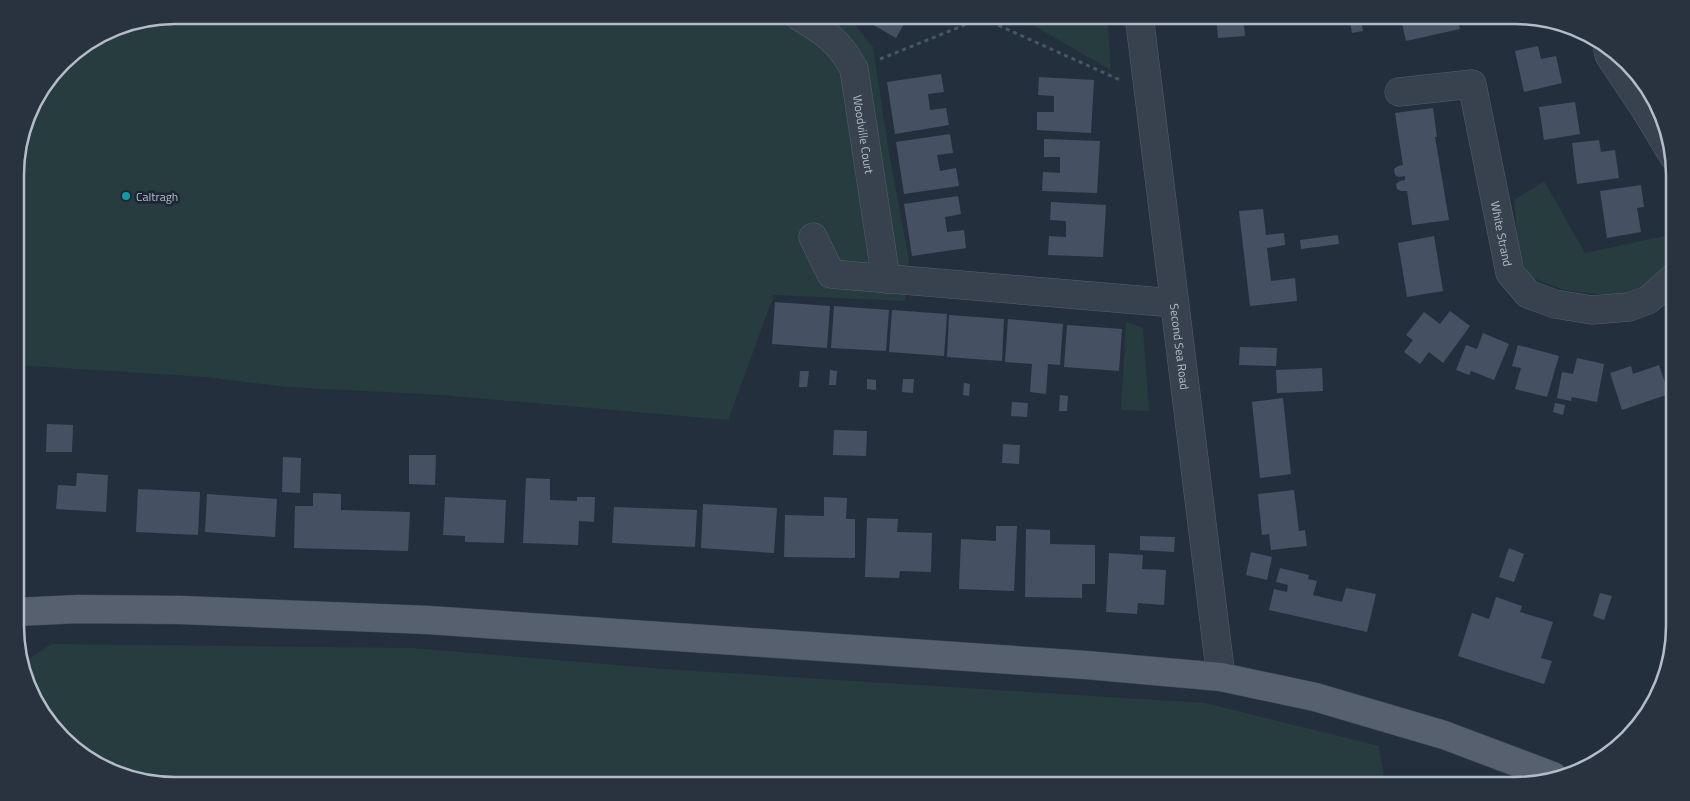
<svg xmlns="http://www.w3.org/2000/svg" width="1690" height="801" font-family="'Titillium Web',sans-serif">
<style>
.green{fill:#263c3f}
.building{fill:#455162}
.lines{fill:none;stroke-linecap:round;stroke-linejoin:round}
.minor-casing{stroke:#565f6c;stroke-width:29}
.major-casing{stroke:#414a57;stroke-width:29}
.path{stroke:#44595c;stroke-width:3;stroke-dasharray:4 4;stroke-linecap:butt}
.minor{stroke:#38414e;stroke-width:28}
.major{stroke:#56606e;stroke-width:28}
.culture-dot{fill:#0f9aa8;stroke:#1d2633;stroke-width:2}
.labels{text-anchor:middle;dominant-baseline:central;stroke-width:5;stroke-linejoin:round;paint-order:stroke}
.street-label{font-size:12px;fill:#b4bcc9;stroke:#1d2633}
.poi-label{font-size:12px;fill:#b4bcc9;stroke:#1d2633;text-anchor:start}
.rim{fill:none;stroke:#b4bcc9;stroke-width:2.5}
</style>
<rect width="100%" height="100%" fill="#242f3e"/>
<g class="green">
<path d="M 174,15 L 842,15 L 851,20 L 873,47 L 889,153 L 909,260 L 905,301 L 774,295 L 728,420 L 443,395 L 287,387 L 206,377 L 16,365 L 15,164 L 32,104 L 69,55 L 114,27 Z"/>
<path d="M 1015,15 L 1107,15 L 1111,70 Z"/>
<path d="M 1544,181 L 1585,253 L 1674,234 L 1674,265 L 1650,286 L 1623,297 L 1564,290 L 1531,277 L 1519,257 L 1514,200 Z"/>
<path d="M 1126,322 L 1143,328 L 1149,411 L 1121,410 Z"/>
<path d="M 51,644 L 412,648 L 663,669 L 1205,703 L 1379,746 L 1385,786 L 174,786 L 104,770 L 48,723 L 23,663 Z"/>
</g>
<g class="building">
<path d="M 856,15 L 909,15 L 896,38 Z"/>
<path d="M 1216,15 L 1243,15 L 1245,36 L 1218,38 Z"/>
<path d="M 1349,15 L 1368,15 L 1368,18 L 1361,20 L 1363,31 L 1352,33 Z"/>
<path d="M 1400,15 L 1457,15 L 1460,29 L 1406,41 Z"/>
<path d="M 1506,15 L 1516,15 L 1535,20 L 1535,25 L 1507,25 Z"/>
<path d="M 1538,46 L 1541,59 L 1556,56 L 1562,83 L 1524,92 L 1515,51 Z"/>
<path d="M 941,74 L 944,92 L 928,94 L 930,110 L 946,108 L 949,125 L 895,134 L 887,82 Z"/>
<path d="M 1039,77 L 1094,80 L 1091,133 L 1037,130 L 1037,112 L 1054,112 L 1054,96 L 1038,95 Z"/>
<path d="M 1575,102 L 1580,134 L 1544,140 L 1539,107 Z"/>
<path d="M 1433,108 L 1437,137 L 1435,137 L 1449,220 L 1412,225 L 1407,191 L 1401,191 L 1397,189 L 1396,184 L 1400,181 L 1405,180 L 1405,176 L 1399,177 L 1395,175 L 1394,169 L 1398,166 L 1403,165 L 1395,113 Z"/>
<path d="M 950,134 L 953,153 L 937,155 L 940,171 L 956,168 L 959,186 L 904,194 L 896,142 Z"/>
<path d="M 1044,139 L 1100,141 L 1097,193 L 1042,191 L 1043,172 L 1060,173 L 1060,157 L 1044,157 Z"/>
<path d="M 1599,140 L 1601,152 L 1615,150 L 1619,178 L 1577,184 L 1572,143 Z"/>
<path d="M 1641,185 L 1644,207 L 1637,208 L 1641,232 L 1607,238 L 1600,191 Z"/>
<path d="M 958,196 L 961,214 L 945,217 L 947,232 L 964,230 L 966,248 L 912,256 L 904,204 Z"/>
<path d="M 1051,202 L 1106,205 L 1103,257 L 1048,255 L 1049,236 L 1066,237 L 1066,221 L 1050,220 Z"/>
<path d="M 1263,209 L 1266,235 L 1284,233 L 1285,245 L 1267,248 L 1271,281 L 1295,278 L 1297,301 L 1250,306 L 1239,211 Z"/>
<path d="M 1338,235 L 1339,244 L 1301,249 L 1300,240 Z"/>
<path d="M 1434,236 L 1443,291 L 1407,297 L 1398,243 Z"/>
<path d="M 775,302 L 830,306 L 827,348 L 772,344 Z"/>
<path d="M 834,306 L 889,310 L 886,351 L 831,348 Z"/>
<path d="M 892,310 L 947,314 L 944,356 L 889,352 Z"/>
<path d="M 1450,311 L 1470,326 L 1443,363 L 1429,352 L 1420,364 L 1404,352 L 1413,340 L 1406,335 L 1424,312 L 1440,324 Z"/>
<path d="M 949,315 L 1004,319 L 1002,361 L 947,357 Z"/>
<path d="M 1008,319 L 1063,324 L 1060,365 L 1048,364 L 1046,394 L 1030,392 L 1032,364 L 1005,362 Z"/>
<path d="M 1067,325 L 1122,329 L 1119,371 L 1064,367 Z"/>
<path d="M 1483,333 L 1509,344 L 1494,380 L 1471,371 L 1469,375 L 1456,370 L 1466,345 L 1477,349 Z"/>
<path d="M 1674,339 L 1674,353 L 1667,344 Z"/>
<path d="M 1518,345 L 1559,356 L 1547,397 L 1515,389 L 1521,368 L 1512,366 Z"/>
<path d="M 1240,347 L 1277,348 L 1276,366 L 1239,365 Z"/>
<path d="M 1577,358 L 1604,364 L 1597,402 L 1572,397 L 1571,401 L 1557,398 L 1562,372 L 1573,374 Z"/>
<path d="M 1674,359 L 1674,373 L 1668,364 Z"/>
<path d="M 1659,365 L 1669,394 L 1622,410 L 1610,373 L 1631,366 L 1633,374 Z"/>
<path d="M 1322,368 L 1323,391 L 1277,393 L 1276,370 Z"/>
<path d="M 830,370 L 837,371 L 836,385 L 829,385 Z"/>
<path d="M 800,371 L 809,371 L 807,387 L 799,387 Z"/>
<path d="M 867,379 L 876,380 L 876,390 L 867,389 Z"/>
<path d="M 903,379 L 914,379 L 913,393 L 902,392 Z"/>
<path d="M 964,383 L 970,384 L 969,396 L 963,395 Z"/>
<path d="M 1060,395 L 1068,396 L 1067,411 L 1059,411 Z"/>
<path d="M 1283,398 L 1291,474 L 1260,478 L 1252,402 Z"/>
<path d="M 1012,402 L 1028,403 L 1027,417 L 1011,416 Z"/>
<path d="M 1555,403 L 1565,405 L 1563,415 L 1553,412 Z"/>
<path d="M 47,424 L 73,425 L 72,452 L 46,452 Z"/>
<path d="M 834,430 L 867,431 L 866,456 L 833,455 Z"/>
<path d="M 1003,444 L 1020,445 L 1019,464 L 1002,463 Z"/>
<path d="M 409,455 L 436,455 L 435,485 L 409,484 Z"/>
<path d="M 283,457 L 301,458 L 300,493 L 282,492 Z"/>
<path d="M 77,473 L 108,475 L 106,512 L 56,509 L 58,485 L 76,486 Z"/>
<path d="M 526,478 L 550,479 L 550,500 L 577,501 L 577,497 L 595,497 L 594,522 L 579,521 L 578,545 L 523,543 Z"/>
<path d="M 138,489 L 200,492 L 198,535 L 136,532 Z"/>
<path d="M 1294,490 L 1299,531 L 1305,530 L 1307,546 L 1271,550 L 1269,534 L 1262,535 L 1258,494 Z"/>
<path d="M 313,493 L 341,494 L 341,510 L 410,512 L 408,551 L 294,548 L 295,506 L 313,506 Z"/>
<path d="M 207,494 L 277,499 L 275,537 L 205,532 Z"/>
<path d="M 445,497 L 506,500 L 504,543 L 465,542 L 465,536 L 443,535 Z"/>
<path d="M 824,497 L 847,498 L 846,519 L 855,519 L 855,558 L 784,557 L 785,515 L 824,516 Z"/>
<path d="M 703,504 L 777,508 L 774,553 L 701,548 Z"/>
<path d="M 614,507 L 697,510 L 695,547 L 612,543 Z"/>
<path d="M 867,518 L 898,519 L 897,532 L 932,533 L 931,572 L 900,571 L 899,578 L 865,577 Z"/>
<path d="M 996,526 L 1017,526 L 1014,591 L 959,589 L 961,539 L 996,541 Z"/>
<path d="M 1026,529 L 1050,530 L 1050,544 L 1095,545 L 1095,584 L 1082,584 L 1082,598 L 1025,597 Z"/>
<path d="M 1140,536 L 1175,537 L 1174,552 L 1140,550 Z"/>
<path d="M 1509,548 L 1524,554 L 1514,582 L 1499,577 Z"/>
<path d="M 1251,552 L 1272,557 L 1267,580 L 1246,575 Z"/>
<path d="M 1109,553 L 1143,555 L 1142,569 L 1166,570 L 1164,605 L 1138,603 L 1137,614 L 1106,612 Z"/>
<path d="M 1280,568 L 1309,575 L 1308,579 L 1317,581 L 1313,595 L 1342,602 L 1346,588 L 1376,594 L 1367,632 L 1269,610 L 1274,589 L 1287,592 L 1288,585 L 1276,582 Z"/>
<path d="M 1600,593 L 1612,596 L 1604,620 L 1593,616 Z"/>
<path d="M 1496,597 L 1522,606 L 1520,612 L 1553,622 L 1541,658 L 1552,661 L 1544,684 L 1458,656 L 1472,613 L 1489,619 Z"/>
<path d="M 1663,673 L 1659,697 L 1650,706 Z"/>
</g>
<g class="lines">
<defs>
<g id="minor">
<path id="s1" d="M 797,15 C 823,31 840,41 854,69 L 886,279"/>
<path id="s2" d="M 1139,15 L 1221,677"/>
<path d="M 1608,50 L 1609,55 L 1645,109 L 1674,157"/>
<path id="s3" d="M 1399,92 L 1472,84 L 1510,273 L 1528,294 L 1555,304 L 1592,310 L 1629,307 L 1648,300 L 1674,277"/>
<path d="M 813,237 L 831,274 L 1174,303"/>
</g>
<path id="major" d="M 16,612 L 78,609 L 181,610 L 428,620 L 1086,665 L 1221,677 L 1315,697 L 1444,735 L 1553,776"/>
</defs>
<use href="#minor" class="minor-casing"/>
<use href="#major" class="major-casing"/>
<path class="path" d="M 880,59 L 982,18 L 1120,80"/>
<use href="#minor" class="minor"/>
<use href="#major" class="major"/>
</g>
<circle class="culture-dot" cx="126" cy="196" r="5"/>
<g class="labels">
<g class="street-label">
<text stroke="none"><textPath href="#s1" startOffset="146">Woodville Court</textPath></text>
<text stroke="none"><textPath href="#s3" startOffset="226">White Strand</textPath></text>
<text stroke="none"><textPath href="#s2" startOffset="334">Second Sea Road</textPath></text>
</g>
<g class="poi-label">
<text x="136" y="196">Caltragh</text>
</g>
</g>
<path d="M0 0H1690V801H0ZM175 24H1515A151 151 0 0 1 1666 175V626A151 151 0 0 1 1515 777H175A151 151 0 0 1 24 626V175A151 151 0 0 1 175 24Z" fill="#29323f" fill-rule="evenodd"/>
<path class="rim" d="M175 24H1515A151 151 0 0 1 1666 175V626A151 151 0 0 1 1515 777H175A151 151 0 0 1 24 626V175A151 151 0 0 1 175 24Z"/>
</svg>
